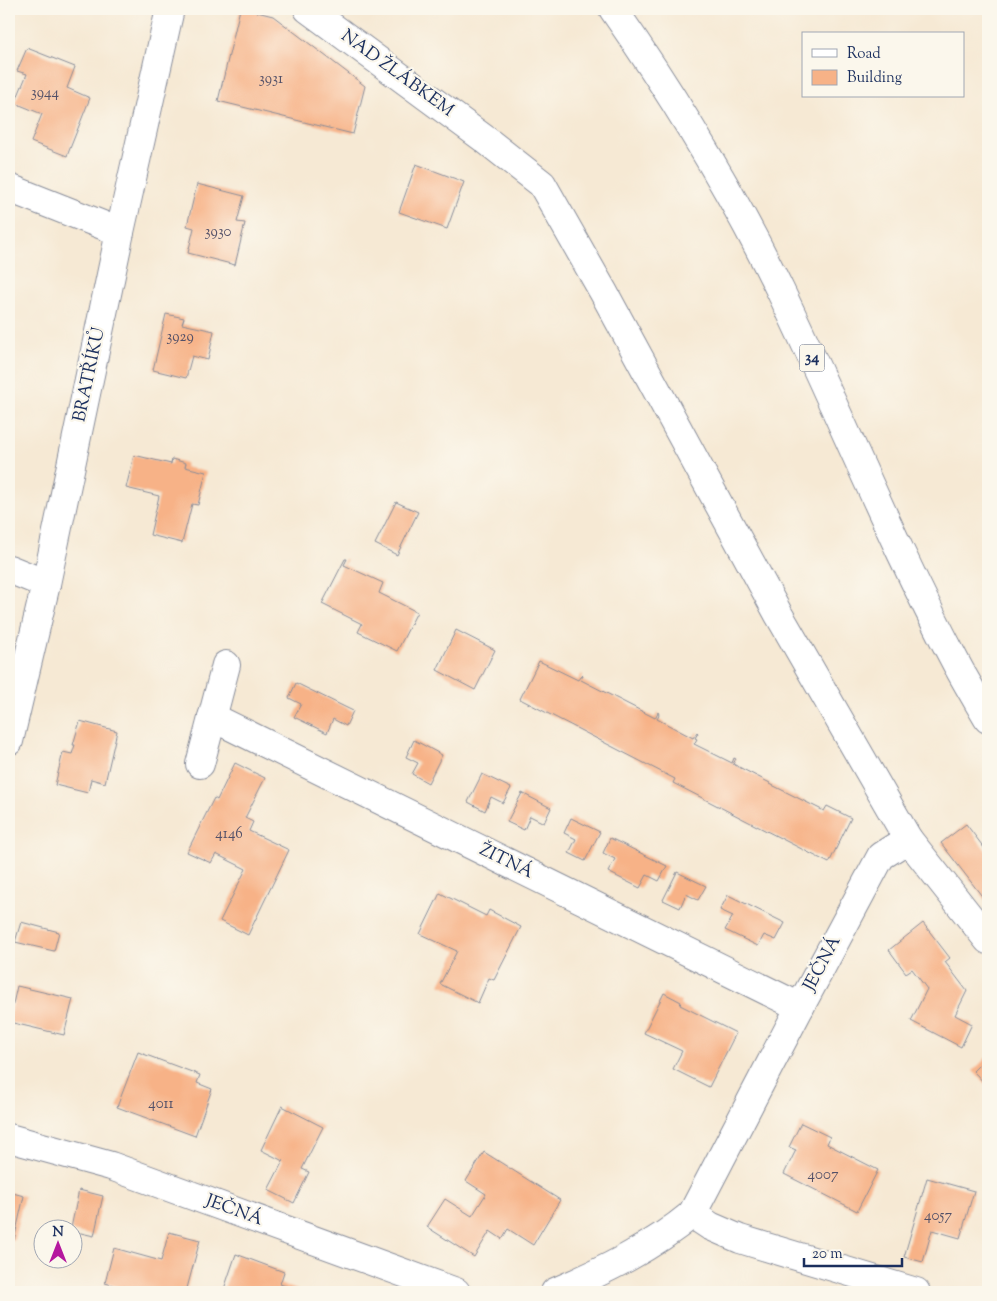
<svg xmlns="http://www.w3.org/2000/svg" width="997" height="1301" font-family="'Sorts Mill Goudy',serif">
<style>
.building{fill:#f7b287}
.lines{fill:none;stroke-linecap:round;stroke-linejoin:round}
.minor-casing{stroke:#888c99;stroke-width:30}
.primary-casing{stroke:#888c99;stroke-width:30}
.minor{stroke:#fff;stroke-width:28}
.primary{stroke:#fff;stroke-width:28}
.labels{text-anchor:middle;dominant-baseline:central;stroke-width:4.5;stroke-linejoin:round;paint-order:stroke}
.number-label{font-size:15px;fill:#525068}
.shield{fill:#fbf7ec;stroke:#5e6b89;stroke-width:1}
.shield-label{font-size:16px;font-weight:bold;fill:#1b2f5e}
.street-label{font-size:18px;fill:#1b2f5e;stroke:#fbf7ec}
</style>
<rect width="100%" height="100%" fill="#fbf7ec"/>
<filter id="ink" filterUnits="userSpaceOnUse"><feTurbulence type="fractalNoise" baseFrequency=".02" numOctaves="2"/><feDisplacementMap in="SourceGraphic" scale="10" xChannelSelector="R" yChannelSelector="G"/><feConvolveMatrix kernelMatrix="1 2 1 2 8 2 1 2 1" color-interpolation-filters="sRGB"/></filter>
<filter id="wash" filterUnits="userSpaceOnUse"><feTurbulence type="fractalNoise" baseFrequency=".0096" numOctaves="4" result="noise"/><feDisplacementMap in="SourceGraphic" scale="20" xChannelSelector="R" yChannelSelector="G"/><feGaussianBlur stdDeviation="1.12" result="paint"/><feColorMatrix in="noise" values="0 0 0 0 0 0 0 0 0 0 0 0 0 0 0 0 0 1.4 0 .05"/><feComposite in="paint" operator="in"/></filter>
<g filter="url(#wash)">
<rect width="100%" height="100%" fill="#f6e9d4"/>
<g id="blocks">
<g class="building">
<path d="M 240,9 L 245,9 L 273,16 L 365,86 L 353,134 L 218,101 Z"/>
<path d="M 27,48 L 75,67 L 67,88 L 90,98 L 67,156 L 31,142 L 42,114 L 15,103 L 27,74 L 17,71 Z"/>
<path d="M 416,164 L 464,182 L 447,229 L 399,212 Z"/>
<path d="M 197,184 L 244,196 L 237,222 L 245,223 L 235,265 L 188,253 L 194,228 L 187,226 Z"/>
<path d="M 166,314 L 184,318 L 182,324 L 214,331 L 208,360 L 192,356 L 186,378 L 153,370 Z"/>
<path d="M 134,455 L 171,464 L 172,459 L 186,463 L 185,467 L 206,472 L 198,505 L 192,504 L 182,543 L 150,535 L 159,496 L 126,488 Z"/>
<path d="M 396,502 L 418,512 L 397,555 L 375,544 Z"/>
<path d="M 345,559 L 347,559 L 344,565 L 383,583 L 379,593 L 417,612 L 397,651 L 358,632 L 362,624 L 322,604 Z"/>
<path d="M 456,630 L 495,650 L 475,690 L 437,670 Z"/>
<path d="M 539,661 L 578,680 L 582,674 L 583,675 L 581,680 L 655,718 L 658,712 L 659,714 L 657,719 L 693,738 L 697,732 L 698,733 L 695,738 L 697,739 L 694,744 L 732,763 L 734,758 L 736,759 L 733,764 L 770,783 L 770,784 L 824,811 L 827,806 L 851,818 L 829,863 L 673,783 L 675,779 L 520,699 Z"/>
<path d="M 296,683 L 353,711 L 346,726 L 333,719 L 327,733 L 294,717 L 301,704 L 289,698 Z"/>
<path d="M 80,721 L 117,731 L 105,783 L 91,779 L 88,793 L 55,785 L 63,752 L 72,754 L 75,745 L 73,745 Z"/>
<path d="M 414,740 L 442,755 L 428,783 L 412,774 L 418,763 L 406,757 Z"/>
<path d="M 235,763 L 265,778 L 245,818 L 253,822 L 249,831 L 289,850 L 248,935 L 220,921 L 246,869 L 216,854 L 211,863 L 187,852 L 214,798 L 217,800 Z"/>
<path d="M 482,774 L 511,788 L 503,803 L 491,797 L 485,811 L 468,802 Z"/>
<path d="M 522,793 L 551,808 L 544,823 L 530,816 L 524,830 L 507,822 Z"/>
<path d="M 571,818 L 600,832 L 585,861 L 569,853 L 576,839 L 564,833 Z"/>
<path d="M 966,824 L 988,853 L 988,904 L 941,843 Z"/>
<path d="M 610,838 L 667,866 L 659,881 L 647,875 L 640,888 L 608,872 L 615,859 L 603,853 Z"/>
<path d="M 677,872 L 706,886 L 698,900 L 686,894 L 680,908 L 663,900 Z"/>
<path d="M 440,893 L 486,916 L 489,910 L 521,927 L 494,980 L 489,978 L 478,1003 L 440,984 L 457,951 L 420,934 Z"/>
<path d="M 728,895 L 785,923 L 776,940 L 764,935 L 758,946 L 725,930 L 733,916 L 720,910 Z"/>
<path d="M 21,922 L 59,932 L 54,951 L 15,942 Z"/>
<path d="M 923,923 L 950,958 L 945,962 L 967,991 L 955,1015 L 972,1024 L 961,1047 L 911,1021 L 927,989 L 912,969 L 906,973 L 889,950 Z"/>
<path d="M 17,986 L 73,999 L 64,1035 L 9,1022 Z"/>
<path d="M 664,993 L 681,1002 L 680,1005 L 736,1033 L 709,1087 L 673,1069 L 682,1051 L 644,1033 Z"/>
<path d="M 138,1052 L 200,1075 L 197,1083 L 212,1089 L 195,1136 L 117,1107 Z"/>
<path d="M 988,1056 L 988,1087 L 973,1071 Z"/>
<path d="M 282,1106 L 323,1127 L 302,1169 L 309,1172 L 294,1203 L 268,1190 L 283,1161 L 261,1150 Z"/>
<path d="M 801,1123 L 830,1137 L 827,1144 L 878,1170 L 857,1211 L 784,1174 L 796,1150 L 789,1147 Z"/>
<path d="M 484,1152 L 560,1200 L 533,1245 L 508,1229 L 502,1239 L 490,1231 L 474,1257 L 427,1227 L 445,1199 L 472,1216 L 486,1194 L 466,1181 Z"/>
<path d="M 927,1178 L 974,1191 L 960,1238 L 932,1230 L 923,1262 L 904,1257 Z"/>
<path d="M 79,1190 L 103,1196 L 94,1236 L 72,1231 L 72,1228 L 71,1228 Z"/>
<path d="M 9,1192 L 24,1196 L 14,1240 L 9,1239 Z"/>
<path d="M 169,1232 L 200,1240 L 186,1292 L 139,1292 L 105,1283 L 114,1248 L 161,1261 Z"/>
<path d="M 236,1254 L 284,1272 L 280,1284 L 303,1292 L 223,1292 Z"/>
</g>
</g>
</g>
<g filter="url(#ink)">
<use href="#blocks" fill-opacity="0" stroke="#888c99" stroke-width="1"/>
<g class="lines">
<defs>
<g id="minor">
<path d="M 308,9 L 486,140 L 542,184 L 604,293 L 779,615 L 908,839"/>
<path d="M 9,188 L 120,232"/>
<path d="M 9,569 L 46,584"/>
<path d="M 212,717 L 800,1007"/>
<path d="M 9,741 L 46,584 L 120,232 L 170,9"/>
<path d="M 200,764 L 226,665"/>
<path d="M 9,1138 L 111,1166 L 456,1292"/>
<path d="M 692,1214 L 800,1007 L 881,856 L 908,839 L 988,940"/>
<path d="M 555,1292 C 604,1271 651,1248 692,1214 L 710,1226 L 740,1239 L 916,1292"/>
</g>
<path id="primary" d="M 613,9 C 675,98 732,192 780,290 C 840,414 891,541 956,663 C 966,682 977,700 988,719"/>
</defs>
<use href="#minor" class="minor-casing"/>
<use href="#primary" class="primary-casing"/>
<use href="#minor" class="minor"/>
<use href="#primary" class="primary"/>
</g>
</g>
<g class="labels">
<g class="number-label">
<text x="271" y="79">3931</text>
<text x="45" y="93">3944</text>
<text x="218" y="232">3930</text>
<text x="180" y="337">3929</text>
<text x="229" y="834">4146</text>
<text x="161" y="1104">4011</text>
<text x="823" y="1175">4007</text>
<text x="938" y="1216">4057</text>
</g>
<rect class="shield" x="799.5" y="344.5" width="25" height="27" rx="4"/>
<g class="shield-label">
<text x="812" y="358">34</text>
</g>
<g class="street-label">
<text transform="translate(397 74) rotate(36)">NAD ŽLÁBKEM</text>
<text transform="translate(90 375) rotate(-78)">BRATŘÍKŮ</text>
<text transform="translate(506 862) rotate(26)">ŽITNÁ</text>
<text transform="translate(823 964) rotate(-62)">JEČNÁ</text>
<text transform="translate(234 1211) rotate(20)">JEČNÁ</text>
</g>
</g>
<rect width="997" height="1301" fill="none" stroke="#fbf7ec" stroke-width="30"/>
<rect x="802" y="32" width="162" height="65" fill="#fbf7ec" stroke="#a1a7b3"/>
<rect x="812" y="49" width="25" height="8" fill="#ffffff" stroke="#a1a7b3"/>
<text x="847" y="58" font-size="15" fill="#1b2f5e">Road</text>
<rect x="812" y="70" width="25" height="15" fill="#f7b287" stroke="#a1a7b3"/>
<text x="847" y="82" font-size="15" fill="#1b2f5e">Building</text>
<g transform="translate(58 1244)"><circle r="24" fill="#fbf7ec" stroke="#a1a7b3"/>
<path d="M0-4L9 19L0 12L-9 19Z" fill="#b5179e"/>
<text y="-8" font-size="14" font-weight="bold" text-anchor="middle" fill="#1b2f5e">N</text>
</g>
<path d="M804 1258v8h98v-8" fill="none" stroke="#1b2f5e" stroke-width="2.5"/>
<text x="812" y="1258" font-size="15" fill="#1b2f5e" stroke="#fbf7ec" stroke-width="4" paint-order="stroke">20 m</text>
</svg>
